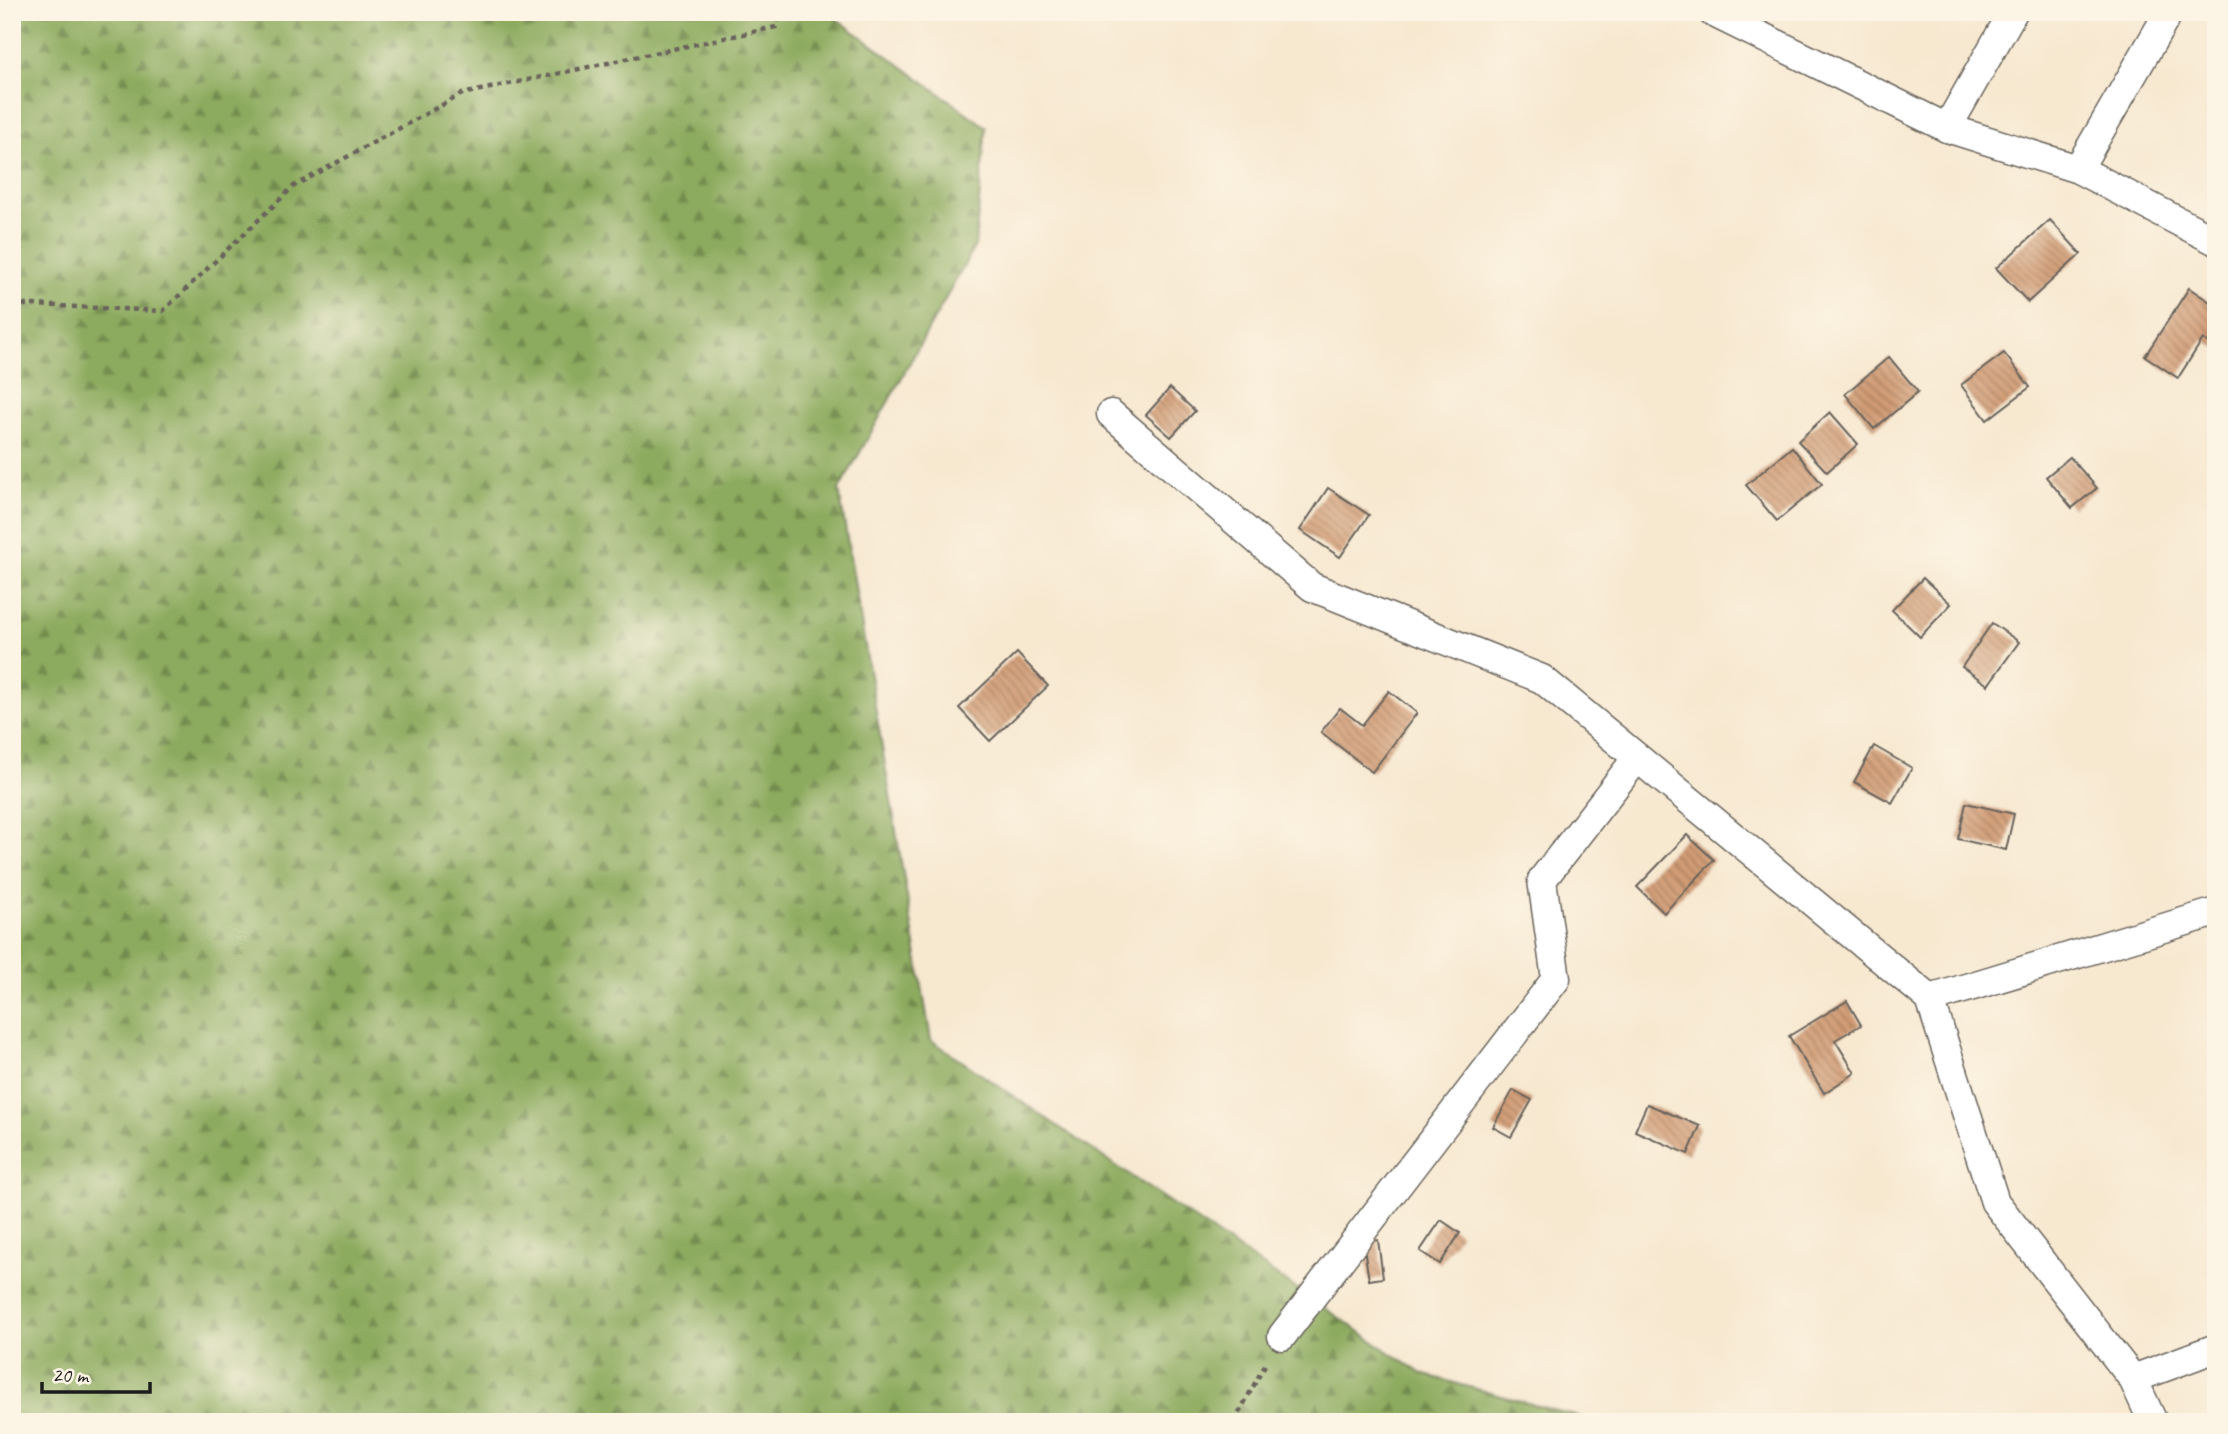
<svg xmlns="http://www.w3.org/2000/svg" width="2228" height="1434" font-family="Caveat,sans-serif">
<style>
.forest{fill:url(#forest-firs);stroke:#54643d;stroke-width:2}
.building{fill:url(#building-back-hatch)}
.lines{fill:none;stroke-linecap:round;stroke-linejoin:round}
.minor-casing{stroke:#69635b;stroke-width:31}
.path{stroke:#69635b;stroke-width:4.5;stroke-dasharray:5 5;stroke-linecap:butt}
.minor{stroke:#fff;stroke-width:28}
</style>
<defs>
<pattern id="forest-firs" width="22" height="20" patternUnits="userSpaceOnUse" patternTransform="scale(1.75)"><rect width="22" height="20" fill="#8dab5e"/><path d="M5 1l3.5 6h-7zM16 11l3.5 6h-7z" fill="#728a4d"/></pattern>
<pattern id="building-back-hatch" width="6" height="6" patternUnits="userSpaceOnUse" patternTransform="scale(1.75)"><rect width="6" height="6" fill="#d19b74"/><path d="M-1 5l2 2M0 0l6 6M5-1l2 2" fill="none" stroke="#a97e5e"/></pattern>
</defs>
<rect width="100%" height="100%" fill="#fcf5e5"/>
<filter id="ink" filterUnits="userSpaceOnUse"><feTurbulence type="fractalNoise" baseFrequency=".0143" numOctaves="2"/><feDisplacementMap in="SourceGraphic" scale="14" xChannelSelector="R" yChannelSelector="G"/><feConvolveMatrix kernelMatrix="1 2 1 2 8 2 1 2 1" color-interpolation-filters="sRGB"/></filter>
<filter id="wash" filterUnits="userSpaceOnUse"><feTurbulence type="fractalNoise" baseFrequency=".00686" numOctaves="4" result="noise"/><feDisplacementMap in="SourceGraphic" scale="28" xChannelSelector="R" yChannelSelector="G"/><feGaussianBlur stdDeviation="1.57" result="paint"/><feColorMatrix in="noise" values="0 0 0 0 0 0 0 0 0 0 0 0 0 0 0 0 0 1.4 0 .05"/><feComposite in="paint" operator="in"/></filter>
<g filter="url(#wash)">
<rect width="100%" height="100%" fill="#f7e8d0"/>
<path class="forest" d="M 12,12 L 827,12 L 986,127 L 975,246 L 839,490 L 931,1040 L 1422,1374 L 1597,1422 L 12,1422 Z"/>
<g id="blocks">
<g class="building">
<path d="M 2050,220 L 2081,254 L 2028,302 L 1996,268 Z"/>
<path d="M 2189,288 L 2216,306 L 2216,348 L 2203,339 L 2178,378 L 2145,356 Z"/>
<path d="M 2004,353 L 2030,387 L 1987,420 L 1961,385 Z"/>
<path d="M 1889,357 L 1918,392 L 1874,429 L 1845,394 Z"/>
<path d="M 1170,388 L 1195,411 L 1171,437 L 1146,415 Z"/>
<path d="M 1830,412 L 1858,444 L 1827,472 L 1798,441 Z"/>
<path d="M 1792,447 L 1822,484 L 1777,521 L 1746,485 Z"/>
<path d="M 2070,457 L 2097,488 L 2072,508 L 2046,477 Z"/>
<path d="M 1328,488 L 1369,515 L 1340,557 L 1300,530 Z"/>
<path d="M 1923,578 L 1951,604 L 1920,637 L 1892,610 Z"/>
<path d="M 1992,623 L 2019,642 L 1988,685 L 1962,667 Z"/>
<path d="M 1017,653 L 1048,686 L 990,741 L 959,708 Z"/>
<path d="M 1389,691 L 1417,713 L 1372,772 L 1321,732 L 1340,708 L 1362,725 Z"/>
<path d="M 1874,746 L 1912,768 L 1892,803 L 1854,782 Z"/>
<path d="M 1966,803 L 2014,814 L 2006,850 L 1958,839 Z"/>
<path d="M 1687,835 L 1714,860 L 1664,913 L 1637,887 Z"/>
<path d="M 1847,1001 L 1861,1025 L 1835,1040 L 1855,1073 L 1824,1093 L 1789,1036 Z"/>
<path d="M 1513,1090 L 1532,1100 L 1511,1137 L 1493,1127 Z"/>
<path d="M 1647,1104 L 1700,1126 L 1688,1154 L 1635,1131 Z"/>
<path d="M 1441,1220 L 1460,1233 L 1440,1264 L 1420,1251 Z"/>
<path d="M 1378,1240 L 1383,1278 L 1369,1280 L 1363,1242 Z"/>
</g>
</g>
</g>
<g filter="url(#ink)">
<use href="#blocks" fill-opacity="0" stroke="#69635b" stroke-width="2"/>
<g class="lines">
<defs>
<g id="minor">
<path d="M 1712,12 L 1947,128 L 2078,169 L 2216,241"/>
<path d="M 1947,128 L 2013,12"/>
<path d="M 2078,169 L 2169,12"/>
<path d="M 1111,414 L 1312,587 L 1542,679 L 1930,999 L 2216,912"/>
<path d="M 1930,999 L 1995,1202 L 2133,1379 L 2153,1422"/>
<path d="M 1282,1336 L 1556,979 L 1542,880 L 1637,758"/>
<path d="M 2133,1379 L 2216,1348"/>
</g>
</defs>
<use href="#minor" class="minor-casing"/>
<g class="path">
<path d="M 12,304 L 163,311 L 294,186 L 462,94 L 776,27 L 779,12"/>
<path d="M 1234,1422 L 1267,1361"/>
</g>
<use href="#minor" class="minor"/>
</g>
</g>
<rect width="2228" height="1434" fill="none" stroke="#fcf5e5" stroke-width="42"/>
<path d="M42 1382v10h108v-10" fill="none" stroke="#1c1c1c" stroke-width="3.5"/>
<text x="52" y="1382" font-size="21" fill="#1c1c1c" stroke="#fcf5e5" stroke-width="5" paint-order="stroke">20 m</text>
</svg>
